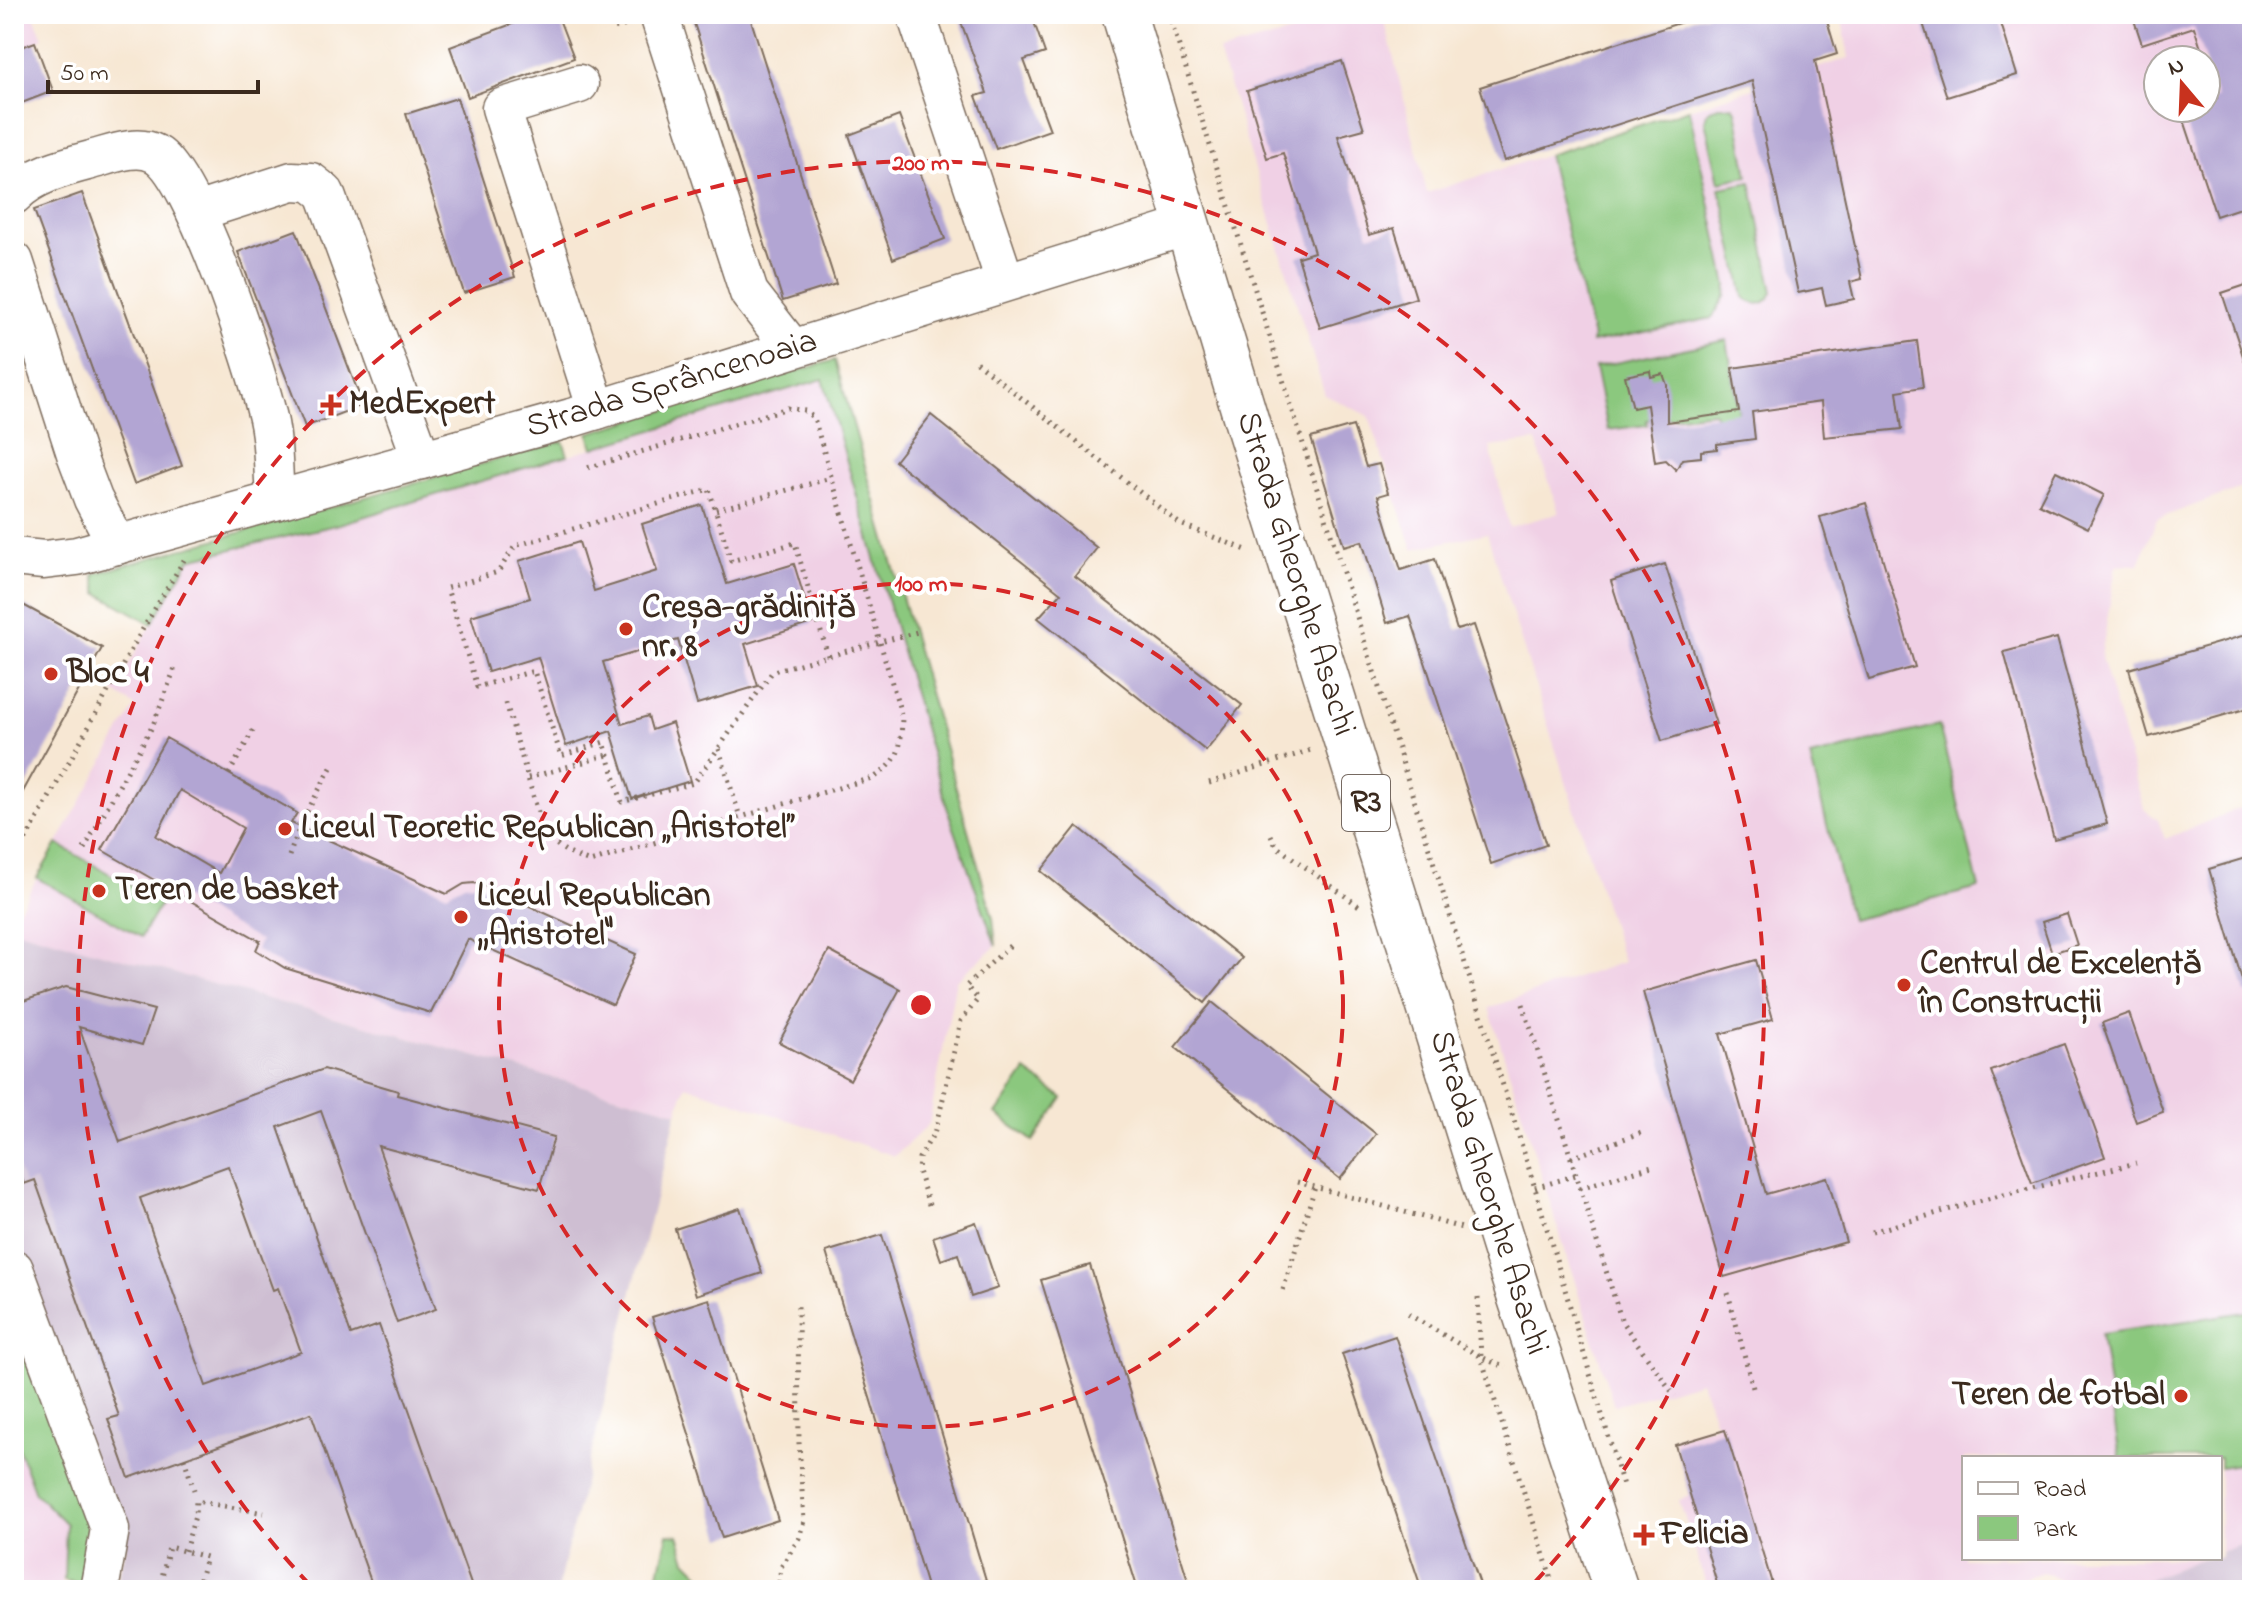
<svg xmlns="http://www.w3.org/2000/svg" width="2266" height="1604" font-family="'Indie Flower',sans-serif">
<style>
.built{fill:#f0d0e5;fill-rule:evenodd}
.industrial{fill:#cebed2}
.green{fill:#8bc87e;stroke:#63794e;stroke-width:2}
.building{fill:#b2a5d3;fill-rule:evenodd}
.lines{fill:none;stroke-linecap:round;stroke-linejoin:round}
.minor-casing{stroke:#7d6c5d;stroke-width:41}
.major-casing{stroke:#7d6c5d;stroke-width:47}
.path{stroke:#7d6c5d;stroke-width:5;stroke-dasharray:2 6;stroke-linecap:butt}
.minor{stroke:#fff;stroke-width:38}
.major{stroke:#fff;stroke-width:44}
.ring{fill:none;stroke:#d62828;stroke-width:4;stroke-dasharray:14 10}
.poi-dot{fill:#c8321e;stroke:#fff;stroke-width:3}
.labels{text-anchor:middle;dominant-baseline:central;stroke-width:8;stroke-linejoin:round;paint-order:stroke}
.shield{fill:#fff;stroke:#766a62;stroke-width:2}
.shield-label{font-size:32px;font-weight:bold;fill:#3b2a1e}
.street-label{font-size:34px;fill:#3b2a1e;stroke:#fff}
.poi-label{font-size:34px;font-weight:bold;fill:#3b2a1e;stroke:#fff;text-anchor:start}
.centre{fill:#d62828;stroke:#fff;stroke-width:4}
.ring-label{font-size:24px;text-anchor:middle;font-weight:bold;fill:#d62828;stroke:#fff;stroke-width:8;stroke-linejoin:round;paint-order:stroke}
</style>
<rect width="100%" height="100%" fill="#fff"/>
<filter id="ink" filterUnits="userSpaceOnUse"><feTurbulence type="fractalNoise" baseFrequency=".0125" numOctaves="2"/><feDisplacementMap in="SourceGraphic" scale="16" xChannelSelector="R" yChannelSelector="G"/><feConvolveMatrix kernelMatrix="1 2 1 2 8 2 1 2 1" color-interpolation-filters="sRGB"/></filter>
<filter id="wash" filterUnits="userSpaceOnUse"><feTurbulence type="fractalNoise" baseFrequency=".006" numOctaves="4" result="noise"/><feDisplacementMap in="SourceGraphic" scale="32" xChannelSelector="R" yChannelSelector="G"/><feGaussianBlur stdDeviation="1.8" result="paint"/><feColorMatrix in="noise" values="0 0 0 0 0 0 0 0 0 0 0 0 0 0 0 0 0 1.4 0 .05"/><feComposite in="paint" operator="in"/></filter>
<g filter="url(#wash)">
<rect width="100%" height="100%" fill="#f7e7d3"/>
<g class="built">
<path d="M 14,14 L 33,14 L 43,37 L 35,43 L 53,91 L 14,106 Z"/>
<path d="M 1363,14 L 1383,14 L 1427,193 L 1849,58 L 1841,14 L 2252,14 L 2252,484 L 2157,519 L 2139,564 L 2116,566 L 2101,657 L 2144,809 L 2158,820 L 2165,839 L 2252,803 L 2252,1541 L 2220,1552 L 2220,1458 L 1964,1458 L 1964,1558 L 2203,1558 L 2121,1590 L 2082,1590 L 2043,1572 L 1988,1590 L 1708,1590 L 1679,1500 L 1690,1496 L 1673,1438 L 1716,1425 L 1701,1381 L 1614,1406 L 1489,1008 L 1623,962 L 1487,533 L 1413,549 L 1369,416 L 1325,395 L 1219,52 ZM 2158,60 L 2206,60 L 2206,108 L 2158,108 ZM 1536,441 L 1559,513 L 1509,527 L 1490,447 Z"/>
<path d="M 823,379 L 949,814 L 996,946 L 956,980 L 929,1124 L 895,1156 L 686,1085 L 677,1112 L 14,929 L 14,919 L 135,706 L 113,692 L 189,559 L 336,525 Z"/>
<path d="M 14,1436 L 35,1493 L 66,1524 L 62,1590 L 14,1590 Z"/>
</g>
<g class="industrial">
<path d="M 14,929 L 677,1112 L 557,1590 L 115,1590 L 126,1548 L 14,1247 Z"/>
<path d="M 2252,1541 L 2252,1590 L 2121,1590 L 2203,1558 L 2220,1558 L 2220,1552 Z"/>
</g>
<g class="green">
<path d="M 1718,106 L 1733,106 L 1736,110 L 1748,176 L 1719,182 L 1705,121 L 1707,112 Z"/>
<path d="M 1689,109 L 1727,285 L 1726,295 L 1712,318 L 1592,343 L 1593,338 L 1548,155 Z"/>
<path d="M 1751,182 L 1773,292 C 1766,306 1755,307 1744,297 L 1720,188 Z"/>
<path d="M 1727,340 L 1739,414 L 1717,419 L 1714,412 L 1646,420 L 1647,425 L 1608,430 L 1595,367 Z"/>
<path d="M 835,360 L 993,918 L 996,946 L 949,814 L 823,379 L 593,448 L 589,433 Z"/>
<path d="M 563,441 L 568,455 L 336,525 L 190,559 L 152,624 L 98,593 L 94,574 Z"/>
<path d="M 1939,725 L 1979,888 L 1851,920 L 1810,757 Z"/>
<path d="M 57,844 L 161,903 L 141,937 L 37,878 Z"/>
<path d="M 1026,1071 L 1063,1098 L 1033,1141 L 996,1114 Z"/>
<path d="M 14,1291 L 99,1525 L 87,1586 L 64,1580 L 66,1524 L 35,1493 L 14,1436 Z"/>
<path d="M 2252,1311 L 2252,1462 L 2220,1467 L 2220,1458 L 2120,1458 L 2101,1334 Z"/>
<path d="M 668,1534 L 678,1535 L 686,1560 L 716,1590 L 655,1590 Z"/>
</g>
<g id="blocks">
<g class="building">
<path d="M 539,14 L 557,14 L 574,58 L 468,97 L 450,47 Z"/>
<path d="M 691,14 L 749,14 L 836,284 L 783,301 Z"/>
<path d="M 958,14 L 1031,14 L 1045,53 L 1024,60 L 1050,130 L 996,149 L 976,96 L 987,93 Z"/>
<path d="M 1707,14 L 1825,14 L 1837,54 L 1815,61 L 1862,279 L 1850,282 L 1854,299 L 1826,305 L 1822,288 L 1798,293 L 1752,81 L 1504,161 L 1480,87 Z"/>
<path d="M 1920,14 L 1998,14 L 2017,75 L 1947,97 Z"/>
<path d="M 2132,14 L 2252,14 L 2252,204 L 2216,216 L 2181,111 L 2206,108 L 2206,102 L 2217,98 L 2194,27 L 2142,44 Z"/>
<path d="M 35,42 L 53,91 L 14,106 L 14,50 Z"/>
<path d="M 1342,61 L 1364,129 L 1338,136 L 1369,235 L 1394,228 L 1416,298 L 1320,328 L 1298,257 L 1314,252 L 1283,153 L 1267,158 L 1247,91 Z"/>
<path d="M 457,98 L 515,277 L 464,293 L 406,114 Z"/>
<path d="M 899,116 L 945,239 L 893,259 L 849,135 Z"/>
<path d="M 82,193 L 182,466 L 134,484 L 34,210 Z"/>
<path d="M 296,230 L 363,405 L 305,427 L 238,252 Z"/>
<path d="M 2252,283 L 2252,371 L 2248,371 L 2222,293 Z"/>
<path d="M 1917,341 L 1923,387 L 1897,391 L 1902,429 L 1824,437 L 1821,402 L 1752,412 L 1755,439 L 1717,444 L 1717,449 L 1701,451 L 1701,457 L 1682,459 L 1676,470 L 1666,460 L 1655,462 L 1647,405 L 1633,408 L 1625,376 L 1650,371 L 1651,377 L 1663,374 L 1667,385 L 1667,422 L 1739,412 L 1732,368 Z"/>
<path d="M 931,415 L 1097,548 L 1075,576 L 1242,705 L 1206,751 L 1038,618 L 1061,593 L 895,461 Z"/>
<path d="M 1353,426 L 1366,467 L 1379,464 L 1388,493 L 1378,496 L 1401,570 L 1435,559 L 1457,630 L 1474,625 L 1546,845 L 1491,864 L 1410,616 L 1387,623 L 1362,541 L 1344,546 L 1311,438 Z"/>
<path d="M 2056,471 L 2104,495 L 2088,528 L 2039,504 Z"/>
<path d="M 1866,503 L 1915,667 L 1869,680 L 1820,517 Z"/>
<path d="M 702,505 L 727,584 L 794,564 L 812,623 L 745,644 L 758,686 L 697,704 L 678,640 L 603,662 L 622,724 L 648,716 L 652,730 L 672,723 L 690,781 L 632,799 L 611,731 L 566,746 L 538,657 L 488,672 L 471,616 L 530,598 L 519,561 L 579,542 L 594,591 L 657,571 L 642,524 Z"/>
<path d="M 1665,564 L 1716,724 L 1662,741 L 1611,581 Z"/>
<path d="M 14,600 L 102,648 L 14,808 Z"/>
<path d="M 2252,633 L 2252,707 L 2149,737 L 2129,669 Z"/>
<path d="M 2057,638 L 2107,824 L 2054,839 L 2004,652 Z"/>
<path d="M 166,738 L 297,813 L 291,823 L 447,894 L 464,884 L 474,883 L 485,886 L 636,954 L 613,1005 L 468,939 L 431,1013 L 285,968 L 256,950 L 260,941 L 102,850 ZM 180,790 L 243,828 L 219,873 L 156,836 Z"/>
<path d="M 1077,826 L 1242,958 L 1205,1003 L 1041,871 Z"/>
<path d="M 2252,856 L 2252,992 L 2246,993 L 2209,869 Z"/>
<path d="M 2067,914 L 2077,945 L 2052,953 L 2042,922 Z"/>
<path d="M 829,951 L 900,989 L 850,1080 L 779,1042 Z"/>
<path d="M 1756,960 L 1773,1019 L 1720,1034 L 1766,1194 L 1827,1177 L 1846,1242 L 1724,1277 L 1643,992 Z"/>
<path d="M 66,987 L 154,1010 L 142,1045 L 79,1027 L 120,1142 L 324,1069 L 398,1091 L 397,1095 L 554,1137 L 539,1189 L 378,1146 L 436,1309 L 397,1323 L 321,1111 L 278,1127 L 351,1335 L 379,1325 L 473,1590 L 374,1590 L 311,1413 L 129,1478 L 108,1419 L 119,1416 L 35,1180 L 24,1184 L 14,1157 L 14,1004 ZM 228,1166 L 273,1290 L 278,1288 L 301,1352 L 206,1386 L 140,1198 Z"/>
<path d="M 1212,1002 L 1376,1134 L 1340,1179 L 1175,1047 Z"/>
<path d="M 2129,1013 L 2163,1112 L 2136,1122 L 2102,1023 Z"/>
<path d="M 2064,1044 L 2105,1157 L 2032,1183 L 1991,1071 Z"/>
<path d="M 740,1208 L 762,1273 L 696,1295 L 675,1229 Z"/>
<path d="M 976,1222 L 998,1288 L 971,1297 L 958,1254 L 941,1260 L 933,1237 Z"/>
<path d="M 882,1235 L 989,1590 L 928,1590 L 826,1252 Z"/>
<path d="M 1090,1265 L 1191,1590 L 1138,1590 L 1041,1280 Z"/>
<path d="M 709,1299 L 778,1520 L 722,1538 L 652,1317 Z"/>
<path d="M 1395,1336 L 1482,1590 L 1422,1590 L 1342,1354 Z"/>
<path d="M 1725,1430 L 1774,1590 L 1719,1590 L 1675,1445 Z"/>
</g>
</g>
</g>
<g filter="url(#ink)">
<use href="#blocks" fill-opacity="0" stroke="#7d6c5d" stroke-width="2"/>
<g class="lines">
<defs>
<g id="minor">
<path d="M 916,14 L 1005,281"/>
<path d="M 659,15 L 749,293 L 792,348"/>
<path d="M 579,84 L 501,108 L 597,410"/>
<path d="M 14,195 C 33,175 64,167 91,160 C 110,155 137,143 156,154 C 194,175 254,362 266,410 C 274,439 273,471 275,501"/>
<path d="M 196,212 L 292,181 L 311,182 L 325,193 L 422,460"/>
<path d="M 14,261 L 76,454 L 93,499 L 117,545"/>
<path d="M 14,557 L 44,560 L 77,556 L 571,418 L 1187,226"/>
<path d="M 14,1269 L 110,1529 L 99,1590"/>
</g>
<path id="major" d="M 1124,14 L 1249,429 L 1517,1289 L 1616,1590"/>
</defs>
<use href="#minor" class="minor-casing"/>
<use href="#major" class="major-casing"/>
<g class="path">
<path d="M 596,14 L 613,28 L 628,25"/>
<path d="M 1169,14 L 1535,1188 L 1624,1489"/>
<path d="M 976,362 L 1180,524 L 1249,551"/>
<path d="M 716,510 L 831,478"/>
<path d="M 828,656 L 795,543 L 731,561 L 709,489 L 515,546 L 498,572 L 447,588 L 477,687 L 534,671 L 561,756 L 604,742 L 622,802 L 694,783 L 773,671 L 921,631"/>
<path d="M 506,703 L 542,826 C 553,846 568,854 590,862 L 875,777 C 901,760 901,747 902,717 L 814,418 L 805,411 L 788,408 L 587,468"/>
<path d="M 719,749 L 740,817"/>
<path d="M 229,774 L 256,725"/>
<path d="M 528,778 L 608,755"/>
<path d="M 1209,783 L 1314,749"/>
<path d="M 1271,835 L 1276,846 L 1359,906"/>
<path d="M 84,849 L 153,725 L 175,668"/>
<path d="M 289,856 L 302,821 L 333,764"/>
<path d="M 14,861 L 141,632 L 184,560"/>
<path d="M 1523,1004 L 1622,1322 L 1675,1396"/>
<path d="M 1571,1158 L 1645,1131"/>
<path d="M 1297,1182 L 1462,1228"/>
<path d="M 1535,1188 L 1576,1175"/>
<path d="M 1580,1188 L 1655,1165"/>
<path d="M 929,1205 L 918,1171 L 919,1158 L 934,1133 L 939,1116 L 961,1021 L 978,999 L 966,986 L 1014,942"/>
<path d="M 1872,1232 L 1975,1202 L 2136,1163"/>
<path d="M 1283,1290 L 1315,1187"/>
<path d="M 1728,1293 L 1753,1388"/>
<path d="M 1478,1298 L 1481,1357 L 1555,1590"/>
<path d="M 1408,1314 L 1481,1357 L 1506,1368"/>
<path d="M 184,1458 L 194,1490"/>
<path d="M 185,1551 L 195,1516 L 196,1501 L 264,1513"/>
<path d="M 159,1590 L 169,1547 L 206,1557 L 197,1590"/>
<path d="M 778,1590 L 781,1567 L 799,1538 L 804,1521 L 799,1444 L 798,1306"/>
</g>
<use href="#minor" class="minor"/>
<use href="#major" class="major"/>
</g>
</g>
<g class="ring">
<circle cx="921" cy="1005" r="422"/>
<path d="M310 1585A843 843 0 1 1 1532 1585"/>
</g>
<g class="poi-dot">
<path d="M327 393h8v8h8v8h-8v8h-8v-8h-8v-8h8z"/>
<circle cx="626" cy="629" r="8"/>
<circle cx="51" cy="674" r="8"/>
<circle cx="285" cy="829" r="8"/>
<circle cx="99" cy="891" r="8"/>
<circle cx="461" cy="917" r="8"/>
<circle cx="1904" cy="985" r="8"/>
<circle cx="2181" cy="1396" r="8"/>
<path d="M1640 1523h8v8h8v8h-8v8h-8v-8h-8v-8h8z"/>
</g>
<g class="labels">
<rect class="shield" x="1342" y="775" width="48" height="56" rx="6"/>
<g class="shield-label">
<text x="1366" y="803">R3</text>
</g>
<g class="street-label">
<text transform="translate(672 385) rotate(-17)">Strada Sprâncenoaia</text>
<text transform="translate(1295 574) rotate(73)">Strada Gheorghe Asachi</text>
<text transform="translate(1488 1193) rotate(73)">Strada Gheorghe Asachi</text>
</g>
<g class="poi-label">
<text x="349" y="405">MedExpert</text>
<text x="642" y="609">Creșa-grădiniță<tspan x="642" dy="39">nr. 8</tspan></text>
<text x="67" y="674">Bloc 4</text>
<text x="301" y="829">Liceul Teoretic Republican „Aristotel”</text>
<text x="115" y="891">Teren de basket</text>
<text x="477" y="897">Liceul Republican<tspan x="477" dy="39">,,Aristotel"</tspan></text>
<text x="1920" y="965">Centrul de Excelență<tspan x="1920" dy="39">în Construcții</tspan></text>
<text x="2165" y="1396" text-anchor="end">Teren de fotbal</text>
<text x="1660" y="1535">Felicia</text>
</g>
</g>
<circle cx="921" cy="1005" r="12" class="centre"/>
<g class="ring-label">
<text x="921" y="170">200 m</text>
<text x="921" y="591">100 m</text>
</g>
<rect width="2266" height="1604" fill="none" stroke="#fff" stroke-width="48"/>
<rect x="1962" y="1456" width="260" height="104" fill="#ffffff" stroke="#b1aaa5" stroke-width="2"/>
<rect x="1978" y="1482" width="40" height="12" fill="#ffffff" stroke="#b1aaa5" stroke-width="2"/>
<text x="2034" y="1496" font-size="24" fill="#3b2a1e">Road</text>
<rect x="1978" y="1516" width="40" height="24" fill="#8bc87e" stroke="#b1aaa5" stroke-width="2"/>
<text x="2034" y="1536" font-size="24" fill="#3b2a1e">Park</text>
<g transform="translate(2182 84) rotate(341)"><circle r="38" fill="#ffffff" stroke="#b1aaa5" stroke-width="2"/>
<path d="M0-6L14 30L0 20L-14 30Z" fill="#c8321e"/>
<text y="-12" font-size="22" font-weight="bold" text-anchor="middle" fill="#3b2a1e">N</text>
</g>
<path d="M48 80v12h210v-12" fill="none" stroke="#3b2a1e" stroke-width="4"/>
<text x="60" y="80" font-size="24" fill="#3b2a1e" stroke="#ffffff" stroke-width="6" paint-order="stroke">50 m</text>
</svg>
